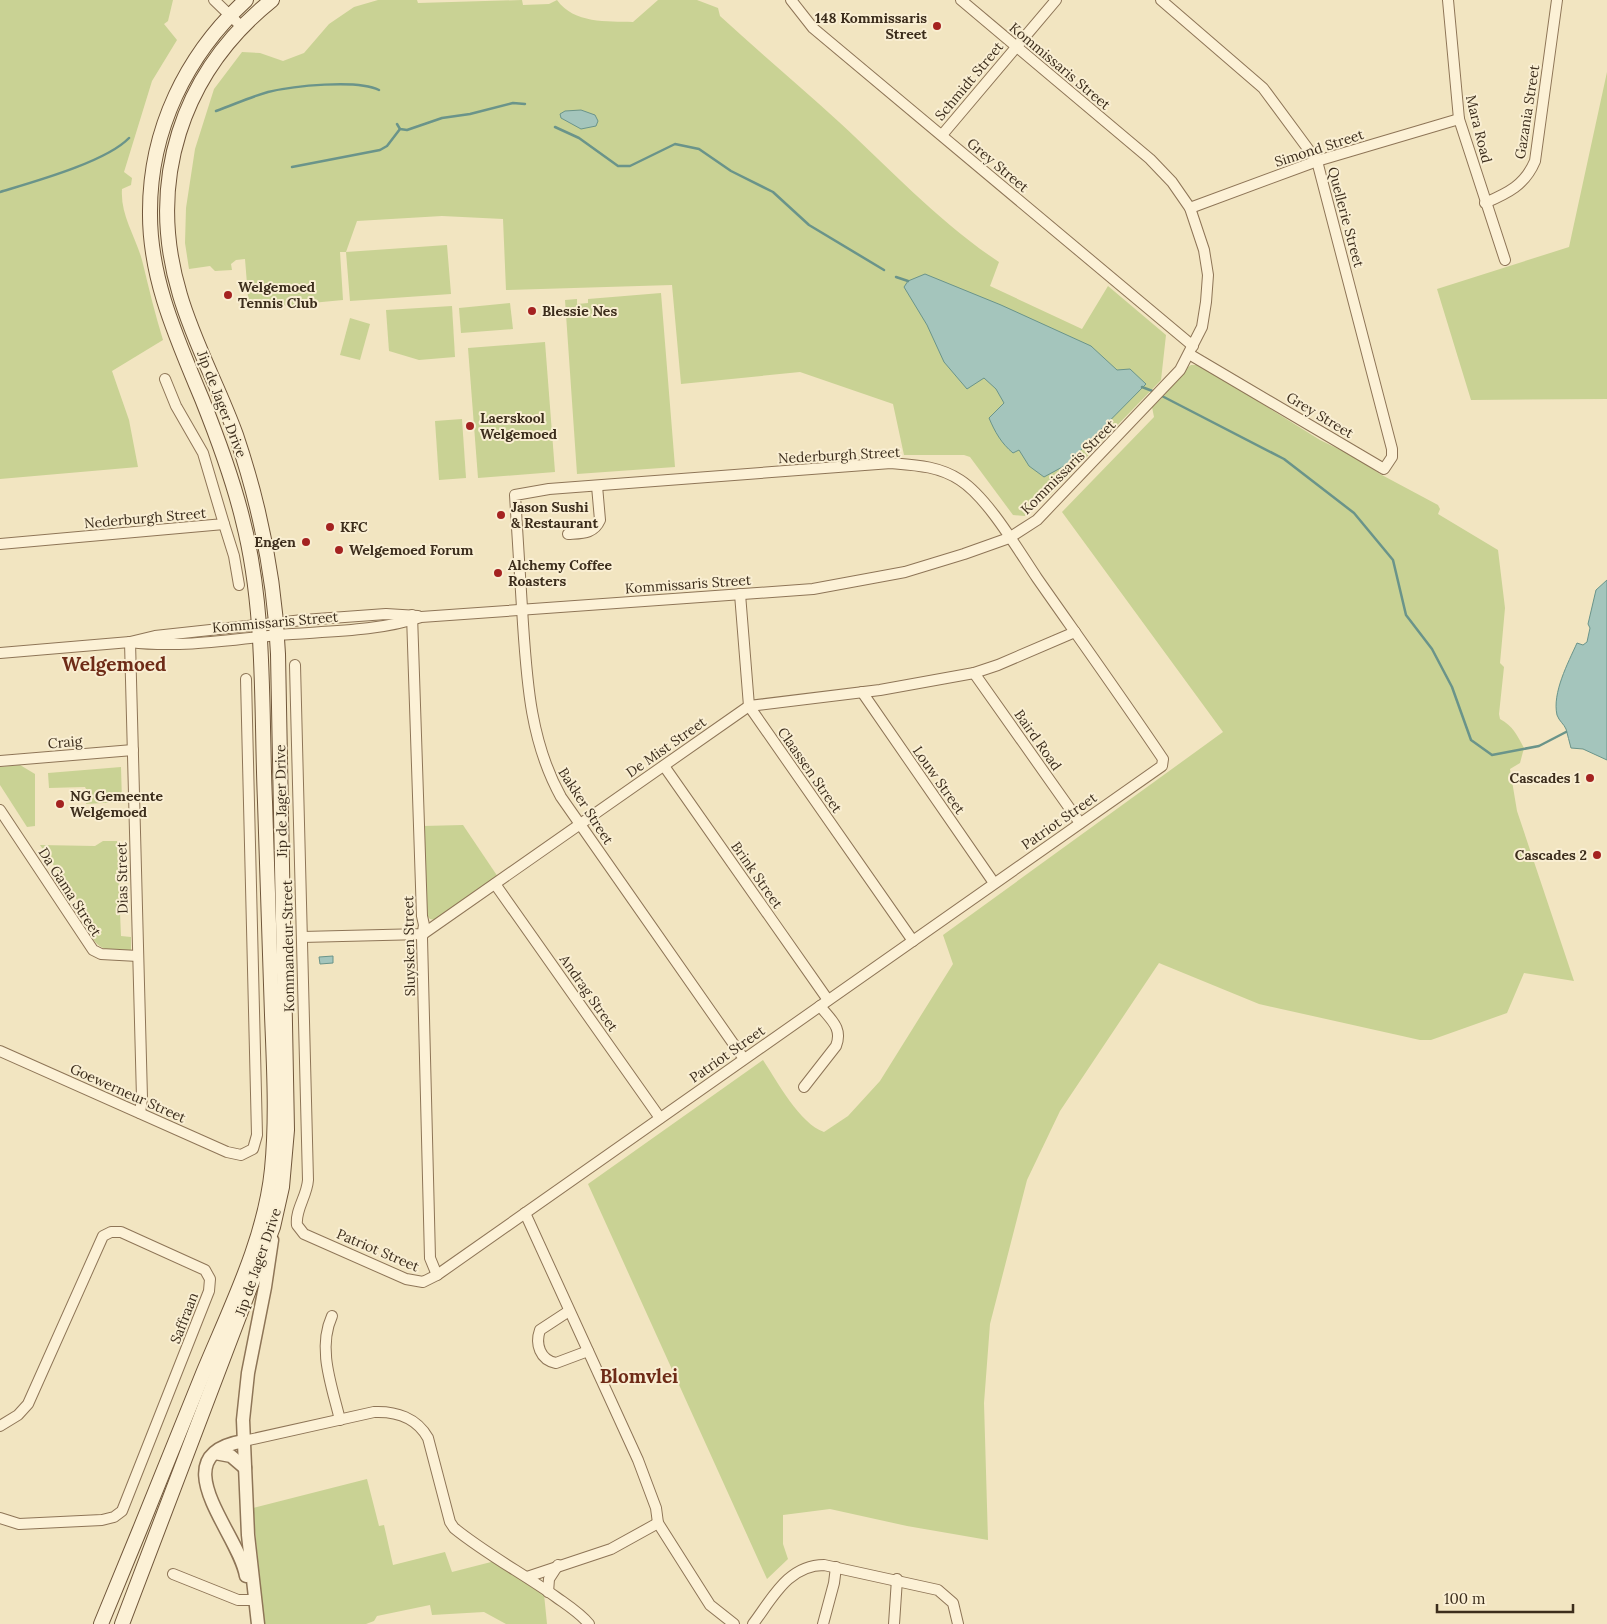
<svg xmlns="http://www.w3.org/2000/svg" width="1607" height="1624" font-family="Lora,serif">
<style>
.green{fill:#c9d294}
.water{fill:#a4c5bc;stroke:#6a948a}
.lines{fill:none;stroke-linecap:round;stroke-linejoin:round}
.stream{stroke:#6a948a;stroke-width:2.5}
.minor-casing{stroke:#8e7557;stroke-width:12}
.tertiary-casing{stroke:#8e7557;stroke-width:15}
.secondary-casing{stroke:#70563a;stroke-width:16}
.minor{stroke:#fcf1d6;stroke-width:10}
.tertiary{stroke:#fcf1d6;stroke-width:12}
.secondary{stroke:#fcf1d6;stroke-width:14}
.poi-dot{fill:#a42220;stroke:#f9eed2;stroke-width:2}
.labels{text-anchor:middle;dominant-baseline:central;stroke-width:4;stroke-linejoin:round;paint-order:stroke}
.poi-label{font-size:14px;font-weight:bold;fill:#3c2d1c;stroke:#f9eed2;text-anchor:start}
.street-label{font-size:14px;fill:#3c2d1c;stroke:#f9eed2}
.district-label{font-size:19px;font-weight:bold;fill:#6e2b17;stroke:#f9eed2}
</style>
<rect width="100%" height="100%" fill="#f2e5c1"/>
<g class="green">
<path d="M 0,0 L 173,0 L 168,21 L 164,24 L 177,40 L 152,81 L 124,172 L 132,178 L 131,185 L 122,189 C 120,216 137,238 143,264 C 149,289 155,314 163,340 L 112,371 L 129,420 L 138,467 L 0,479 Z"/>
<path d="M 378,0 L 417,0 L 418,3 L 522,0 L 523,5 L 549,4 L 557,0 C 574,24 607,21 633,22 L 658,0 L 697,0 L 718,8 L 720,16 C 759,52 800,86 839,122 C 891,170 940,223 999,262 L 990,286 L 1082,329 L 1108,286 L 1166,335 L 1161,380 L 1051,494 L 1025,516 L 1013,515 L 970,457 L 964,455 L 904,455 L 893,404 L 800,372 L 681,384 L 672,285 L 506,290 L 503,219 L 442,216 L 357,221 L 346,252 L 447,245 L 451,294 L 350,301 L 346,252 L 340,252 L 343,300 L 249,309 L 245,259 L 236,260 L 231,264 L 232,270 L 215,271 L 210,266 L 189,269 L 185,243 L 186,208 L 195,149 L 214,89 L 242,52 L 260,53 L 283,61 L 304,53 L 329,24 L 354,7 Z"/>
<path d="M 1607,72 L 1607,399 L 1471,400 L 1437,289 L 1569,247 Z"/>
<path d="M 661,293 L 675,467 L 577,474 L 565,300 L 577,299 L 577,304 L 588,303 L 588,299 Z"/>
<path d="M 510,303 L 513,329 L 461,333 L 459,308 Z"/>
<path d="M 452,306 L 455,357 L 419,360 L 389,351 L 386,310 Z"/>
<path d="M 350,318 L 370,324 L 360,360 L 340,355 Z"/>
<path d="M 545,342 L 555,472 L 478,478 L 468,348 Z"/>
<path d="M 1191,365 L 1199,365 L 1213,373 L 1320,440 L 1355,457 L 1380,474 L 1438,505 L 1440,509 L 1438,514 L 1498,550 L 1505,608 L 1500,663 L 1504,667 L 1499,714 L 1500,719 C 1513,726 1517,735 1524,748 L 1520,763 L 1510,769 L 1517,811 L 1574,981 L 1524,973 L 1507,1013 L 1431,1040 L 1420,1040 L 1259,1004 L 1159,963 L 1060,1111 L 1027,1180 L 990,1324 L 984,1403 L 988,1540 L 907,1526 L 830,1509 L 783,1515 L 783,1544 L 788,1559 L 767,1579 L 588,1184 L 763,1060 C 777,1081 800,1124 824,1132 L 848,1116 L 880,1081 L 953,964 L 943,935 L 1223,732 L 1062,512 L 1154,417 L 1152,407 C 1168,395 1177,374 1191,365 Z"/>
<path d="M 462,419 L 466,478 L 439,480 L 435,421 Z"/>
<path d="M 20,765 L 35,774 L 35,826 L 27,827 L 0,785 L 0,767 Z"/>
<path d="M 121,767 L 122,802 L 86,804 L 88,793 L 85,787 L 49,788 L 48,773 Z"/>
<path d="M 463,825 L 498,877 L 435,920 L 430,919 L 426,915 L 423,826 Z"/>
<path d="M 103,841 L 117,841 L 121,936 L 131,937 L 131,950 C 112,950 102,954 91,936 L 98,931 L 40,845 L 95,846 Z"/>
<path d="M 367,1479 L 379,1526 L 384,1525 L 393,1565 L 445,1552 L 452,1572 L 495,1561 L 544,1594 L 547,1624 L 506,1624 L 484,1612 L 432,1615 L 430,1605 L 377,1616 L 374,1621 L 366,1624 L 264,1624 L 253,1508 Z"/>
</g>
<g class="water">
<path d="M 581,110 L 595,115 L 598,121 L 596,126 L 581,129 L 561,118 L 560,114 L 565,111 Z"/>
<path d="M 925,274 L 1001,305 L 1091,346 L 1117,370 L 1130,369 L 1146,384 L 1066,465 L 1044,477 L 1029,466 L 1019,450 L 1013,453 C 1001,443 995,432 989,418 L 1004,403 L 996,389 L 984,378 L 967,389 L 944,362 L 927,325 L 904,287 L 908,281 Z"/>
<path d="M 1607,580 L 1607,760 L 1583,749 L 1571,748 C 1569,742 1568,735 1566,729 C 1564,724 1559,721 1557,715 C 1552,693 1568,663 1577,643 L 1583,645 L 1587,642 L 1590,628 L 1588,624 L 1596,590 Z"/>
<path d="M 333,956 L 333,963 L 320,964 L 319,957 Z"/>
</g>
<g class="lines">
<g class="stream">
<path d="M 216,111 C 233,105 250,97 268,92 C 293,86 357,79 379,90"/>
<path d="M 397,124 L 400,129 L 407,130 L 442,118 L 470,114 L 513,103 L 525,104"/>
<path d="M 555,127 L 579,138 L 618,166 L 630,166 L 675,144 L 699,149 L 731,171 L 773,192 L 809,225 L 884,270"/>
<path d="M 292,167 L 380,150 L 387,146 L 400,129"/>
<path d="M 0,192 C 33,182 106,162 129,138"/>
<path d="M 896,277 L 908,281"/>
<path d="M 1142,387 L 1155,392"/>
<path d="M 1160,395 L 1284,459 L 1354,513 L 1393,560 L 1406,615 L 1432,649 L 1452,687 L 1471,740 L 1492,755 L 1539,746 L 1566,732"/>
</g>
<defs>
<g id="minor">
<path d="M 214,0 L 242,27"/>
<path d="M 791,0 L 813,28 L 1193,346"/>
<path d="M 1161,0 L 1263,88 L 1317,161 L 1392,449 L 1392,457 L 1384,469 L 1189,354"/>
<path d="M 1448,0 L 1459,119 L 1505,260"/>
<path d="M 942,135 L 1056,0"/>
<path d="M 1485,203 C 1508,193 1525,185 1535,161 L 1557,0"/>
<path d="M 1190,208 L 1317,161 L 1459,119"/>
<path d="M 224,524 L 234,556 L 239,585"/>
<path d="M 568,534 C 582,533 594,534 600,520 L 597,486"/>
<path d="M 0,544 L 224,524 L 203,453 L 176,406 L 165,379"/>
<path d="M 740,594 L 749,706 L 913,941"/>
<path d="M 412,615 L 422,916 L 424,925 L 422,938 L 430,1258 L 437,1275"/>
<path d="M 130,642 C 178,648 230,640 278,635 C 325,631 376,632 421,617 L 813,589 L 905,572 L 964,554 L 1009,538 L 1037,520 L 1180,370 L 1202,327 L 1206,302 L 1208,275 L 1204,250 L 1190,208 L 1172,182 L 1150,159 L 961,0"/>
<path d="M 130,642 L 142,1098 L 140,1113"/>
<path d="M 0,653 L 130,642 L 155,636 L 303,620 L 386,614 L 418,616"/>
<path d="M 295,665 L 308,1180 C 307,1196 295,1210 297,1225 L 304,1234 L 406,1279 L 423,1282 L 437,1275 L 1162,766 L 1163,759 C 1122,698 1079,638 1037,578 C 1018,550 988,498 960,480 C 939,466 915,465 891,463 L 549,489 L 515,495 C 518,538 520,581 523,624 C 527,684 531,743 561,797 L 744,1059"/>
<path d="M 974,673 L 1080,823"/>
<path d="M 862,692 L 994,883"/>
<path d="M 0,761 L 133,750"/>
<path d="M 664,766 L 828,1000"/>
<path d="M 0,810 L 93,950 L 101,954 L 138,956"/>
<path d="M 495,884 L 660,1118"/>
<path d="M 302,937 L 423,934 L 749,706 L 880,690 L 974,673 L 998,665 L 1075,632"/>
<path d="M 0,1051 L 227,1152 L 241,1155 L 253,1149 L 257,1135 L 246,679"/>
<path d="M 804,1087 L 836,1046 C 843,1028 831,1020 820,1006"/>
<path d="M 525,1213 L 638,1460 L 656,1508 L 658,1523 L 710,1605 L 734,1624"/>
<path d="M 569,1311 L 540,1330 C 535,1344 540,1360 556,1363 L 588,1351"/>
<path d="M 332,1316 C 317,1349 332,1386 340,1420"/>
<path d="M 0,1426 L 18,1415 L 28,1404 L 103,1236 L 111,1232 L 121,1232 L 205,1270 L 210,1279 L 209,1291 L 122,1511 L 114,1517 L 102,1520 L 19,1524 L 0,1518"/>
<path d="M 244,1441 L 374,1412 C 396,1411 417,1418 428,1438 L 450,1522 L 454,1528 C 486,1554 522,1573 556,1597 C 567,1605 580,1613 589,1624"/>
<path d="M 173,1574 L 238,1600 L 256,1600"/>
<path d="M 527,1577 L 611,1549 L 658,1523"/>
<path d="M 548,1592 L 549,1579 L 558,1565"/>
<path d="M 753,1624 C 772,1599 788,1565 824,1565 L 938,1590 L 953,1603 L 958,1624"/>
<path d="M 823,1624 L 834,1583 L 836,1567"/>
<path d="M 894,1624 L 897,1579"/>
</g>
<g id="tertiary">
<path d="M 244,1441 C 159,1455 239,1533 246,1576"/>
<path d="M 215,1453 L 231,1456 L 245,1468"/>
<path d="M 258,1624 L 248,1535 L 243,1420 L 248,1373 L 265,1287 L 272,1240"/>
</g>
<g id="secondary">
<path d="M 101,1624 C 136,1540 170,1455 204,1371 C 231,1306 265,1239 272,1169 C 277,1118 274,1066 272,1015 C 270,944 268,873 265,802 C 261,709 266,611 243,521 C 233,479 218,439 202,399 C 177,339 149,278 150,211 C 150,130 186,55 246,0"/>
<path d="M 122,1624 L 273,1227 L 282,1187 L 287,1130 L 278,654 C 275,579 260,506 236,435 C 219,388 194,343 180,295 C 146,182 181,73 272,0"/>
</g>
</defs>
<use href="#minor" class="minor-casing"/>
<use href="#tertiary" class="tertiary-casing"/>
<use href="#secondary" class="secondary-casing"/>
<use href="#minor" class="minor"/>
<use href="#tertiary" class="tertiary"/>
<use href="#secondary" class="secondary"/>
</g>
<g class="poi-dot">
<circle cx="937" cy="26" r="5"/>
<circle cx="228" cy="295" r="5"/>
<circle cx="532" cy="311" r="5"/>
<circle cx="470" cy="426" r="5"/>
<circle cx="501" cy="515" r="5"/>
<circle cx="330" cy="527" r="5"/>
<circle cx="306" cy="542" r="5"/>
<circle cx="339" cy="550" r="5"/>
<circle cx="498" cy="573" r="5"/>
<circle cx="1590" cy="778" r="5"/>
<circle cx="60" cy="804" r="5"/>
<circle cx="1597" cy="855" r="5"/>
</g>
<g class="labels">
<g class="poi-label">
<text x="927" y="18" text-anchor="end">148 Kommissaris<tspan x="927" dy="16">Street</tspan></text>
<text x="238" y="287">Welgemoed<tspan x="238" dy="16">Tennis Club</tspan></text>
<text x="542" y="311">Blessie Nes</text>
<text x="480" y="418">Laerskool<tspan x="480" dy="16">Welgemoed</tspan></text>
<text x="511" y="507">Jason Sushi<tspan x="511" dy="16">&amp; Restaurant</tspan></text>
<text x="340" y="527">KFC</text>
<text x="296" y="542" text-anchor="end">Engen</text>
<text x="349" y="550">Welgemoed Forum</text>
<text x="508" y="565">Alchemy Coffee<tspan x="508" dy="16">Roasters</tspan></text>
<text x="1580" y="778" text-anchor="end">Cascades 1</text>
<text x="70" y="796">NG Gemeente<tspan x="70" dy="16">Welgemoed</tspan></text>
<text x="1587" y="855" text-anchor="end">Cascades 2</text>
</g>
<g class="street-label">
<text transform="translate(1060 66) rotate(40)">Kommissaris Street</text>
<text transform="translate(969 81) rotate(-50)">Schmidt Street</text>
<text transform="translate(1527 112) rotate(-81)">Gazania Street</text>
<text transform="translate(1479 129) rotate(76)">Mara Road</text>
<text transform="translate(1319 148) rotate(-18)">Simond Street</text>
<text transform="translate(998 165) rotate(40)">Grey Street</text>
<text transform="translate(1346 217) rotate(75)">Quellerie Street</text>
<text transform="translate(222 404) rotate(69)">Jip de Jager Drive</text>
<text transform="translate(1320 415) rotate(31)">Grey Street</text>
<text transform="translate(839 455) rotate(-3)">Nederburgh Street</text>
<text transform="translate(1068 467) rotate(-45)">Kommissaris Street</text>
<text transform="translate(145 518) rotate(-5)">Nederburgh Street</text>
<text transform="translate(688 584) rotate(-4)">Kommissaris Street</text>
<text transform="translate(275 622) rotate(-5)">Kommissaris Street</text>
<text transform="translate(1038 740) rotate(55)">Baird Road</text>
<text transform="translate(65 742) rotate(-5)">Craig</text>
<text transform="translate(666 747) rotate(-35)">De Mist Street</text>
<text transform="translate(810 770) rotate(55)">Claassen Street</text>
<text transform="translate(939 780) rotate(55)">Louw Street</text>
<text transform="translate(281 801) rotate(-91)">Jip de Jager Drive</text>
<text transform="translate(586 806) rotate(57)">Bakker Street</text>
<text transform="translate(1059 821) rotate(-35)">Patriot Street</text>
<text transform="translate(757 875) rotate(55)">Brink Street</text>
<text transform="translate(122 878) rotate(-91)">Dias Street</text>
<text transform="translate(70 892) rotate(57)">Da Gama Street</text>
<text transform="translate(288 946) rotate(-91)">Kommandeur Street</text>
<text transform="translate(409 946) rotate(-91)">Sluysken Street</text>
<text transform="translate(589 993) rotate(55)">Andrag Street</text>
<text transform="translate(727 1054) rotate(-35)">Patriot Street</text>
<text transform="translate(128 1093) rotate(24)">Goewerneur Street</text>
<text transform="translate(378 1250) rotate(23)">Patriot Street</text>
<text transform="translate(258 1262) rotate(-71)">Jip de Jager Drive</text>
<text transform="translate(184 1318) rotate(-69)">Saffraan</text>
</g>
<g class="district-label">
<text x="114" y="664">Welgemoed</text>
<text x="639" y="1376">Blomvlei</text>
</g>
</g>
<path d="M1437 1604v8h136v-8" fill="none" stroke="#3c2d1c" stroke-width="2.5"/>
<text x="1444" y="1604" font-size="15" fill="#3c2d1c" stroke="#f9eed2" stroke-width="4" paint-order="stroke">100 m</text>
</svg>
